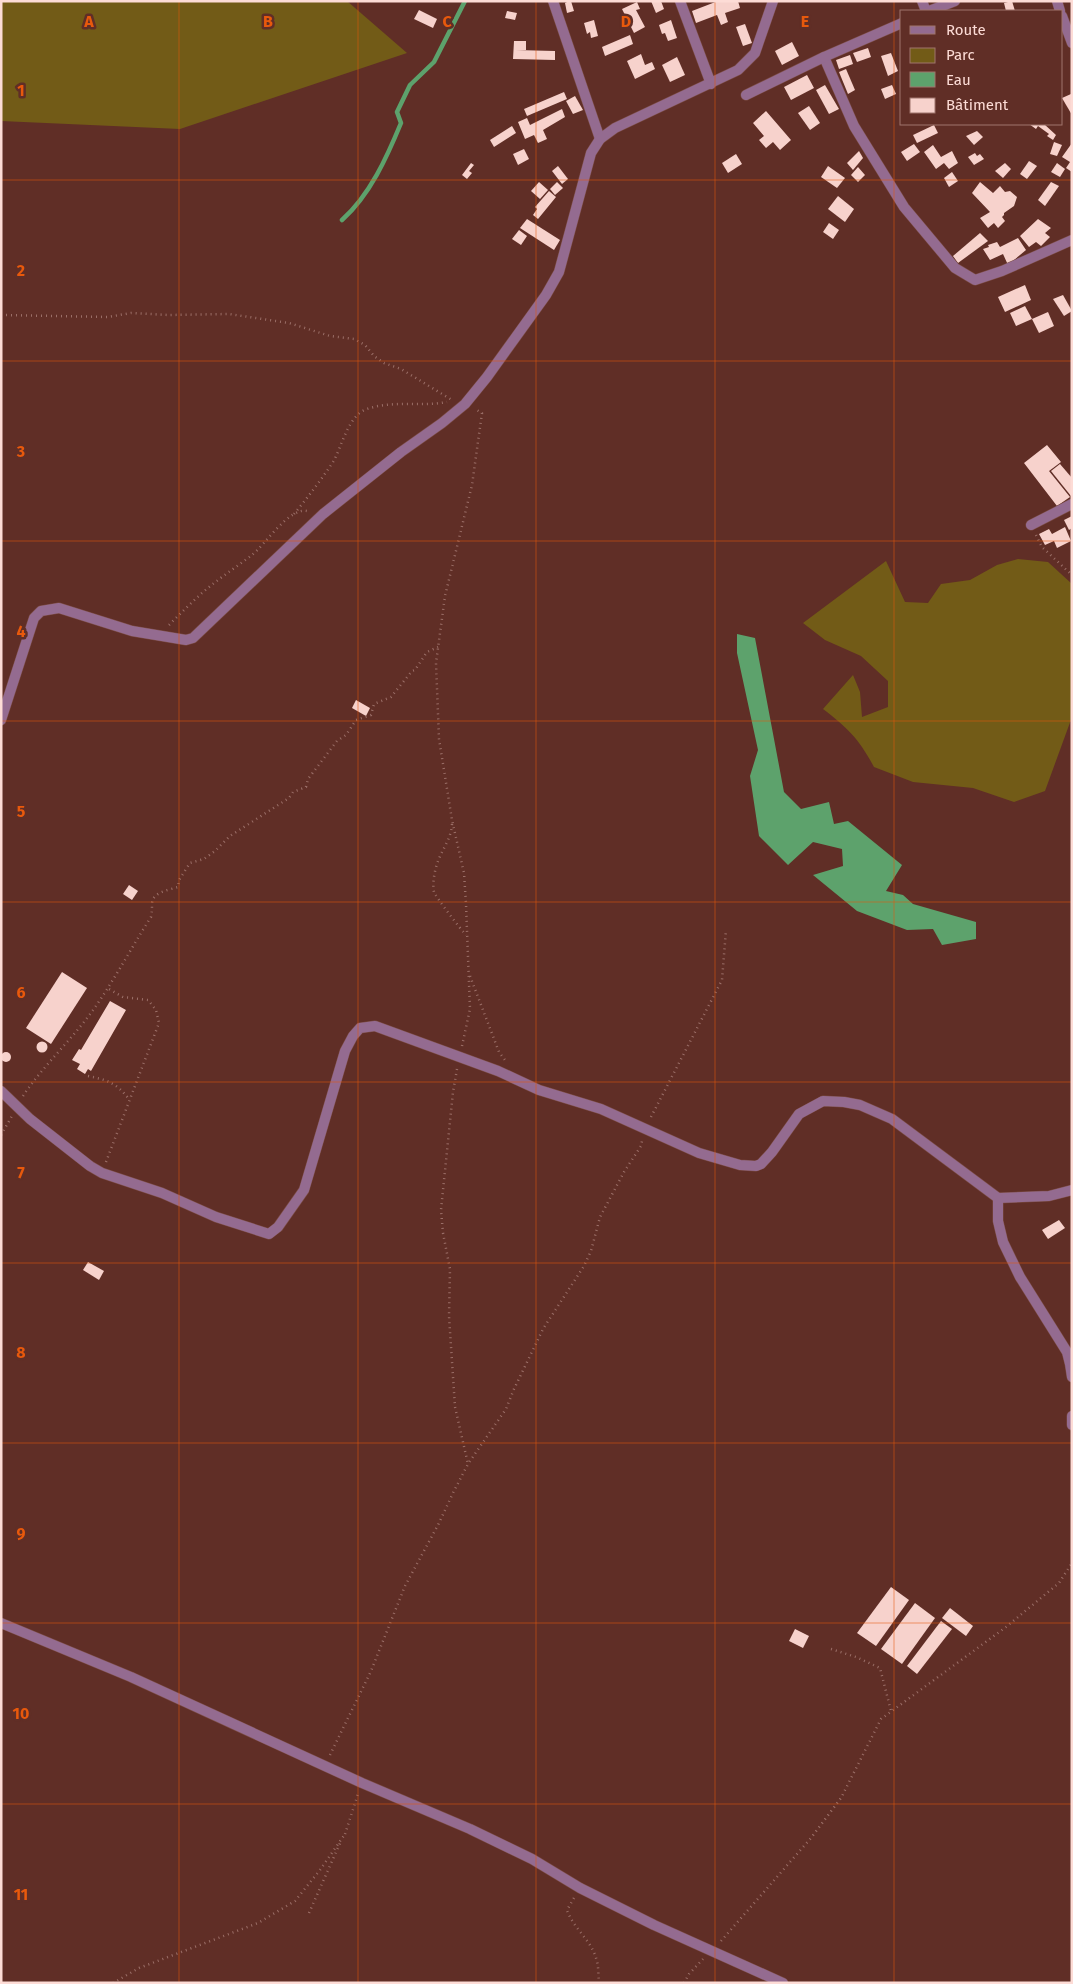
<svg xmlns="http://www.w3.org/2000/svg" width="1073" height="1984" font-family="'Fira Sans',sans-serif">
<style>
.green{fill:#725b17}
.water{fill:#5da26c}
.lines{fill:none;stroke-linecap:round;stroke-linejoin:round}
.stream{stroke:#5da26c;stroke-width:4.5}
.building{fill:#f7d2cc}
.street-casing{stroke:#7c4d46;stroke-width:11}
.path{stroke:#9b6f68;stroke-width:2.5;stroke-dasharray:1 4;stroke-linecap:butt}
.street{stroke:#946b90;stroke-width:10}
.grid{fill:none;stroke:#e8590c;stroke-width:1;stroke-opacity:0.55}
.grid-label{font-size:16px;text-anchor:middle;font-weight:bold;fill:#e8590c;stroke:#602e26;stroke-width:5;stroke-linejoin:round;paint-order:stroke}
</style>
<rect width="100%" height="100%" fill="#602e26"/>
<g class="green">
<path d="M 1,1 L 347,1 L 407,53 L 180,129 L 1,121 Z"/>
<path d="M 1018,559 L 1048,562 L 1072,584 L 1072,717 L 1045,791 L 1014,802 L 973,788 L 913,782 L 874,767 C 859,739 848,728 823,709 L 853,675 L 860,692 L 862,717 L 888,707 L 888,681 L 861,656 L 825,640 L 803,623 L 886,561 L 905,602 L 928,603 L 941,584 L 970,580 L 997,565 Z"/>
</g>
<path class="water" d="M 737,634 L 755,638 L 784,792 L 801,809 L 829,802 L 834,824 L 848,821 L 902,865 L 886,891 L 903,895 L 913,904 L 976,922 L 976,939 L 942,945 L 933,929 L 907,930 L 857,911 L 813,875 L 843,866 L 842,849 L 813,842 L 788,865 L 759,836 L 750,776 L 758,750 L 737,653 Z"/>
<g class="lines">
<path class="stream" d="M 342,220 C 370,195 387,157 401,123 L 397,112 L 410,85 L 434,62 L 465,1"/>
</g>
<g class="building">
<path d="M 569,1 L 571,1 L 574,11 L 567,13 L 565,3 Z"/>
<path d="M 651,1 L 661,1 L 664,9 L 656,13 Z"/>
<path d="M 718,1 L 738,1 L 740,8 L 725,13 L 728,22 L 721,25 L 717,15 L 696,23 L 692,11 Z"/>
<path d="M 1012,1 L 1015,11 L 1006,11 L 1004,3 Z"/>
<path d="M 637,2 L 640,9 L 636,10 L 645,27 L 634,33 L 622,9 Z"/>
<path d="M 419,10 L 437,19 L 433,28 L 414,19 Z"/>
<path d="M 507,11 L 517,13 L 515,20 L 505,18 Z"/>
<path d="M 594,20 L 598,36 L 591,38 L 590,32 L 587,34 L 584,23 Z"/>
<path d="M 671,20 L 677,38 L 668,41 L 665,33 L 662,34 L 659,25 Z"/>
<path d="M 745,24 L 752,43 L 743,46 L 736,27 Z"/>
<path d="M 630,35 L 633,44 L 605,56 L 602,47 Z"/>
<path d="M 514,41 L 526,41 L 526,50 L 516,50 L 555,51 L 555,60 L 513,59 Z"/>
<path d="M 792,42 L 799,56 L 782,65 L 775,51 Z"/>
<path d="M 868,48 L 871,57 L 857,62 L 853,53 Z"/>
<path d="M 891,53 L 898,71 L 888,76 L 881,56 Z"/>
<path d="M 641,54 L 645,65 L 652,62 L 655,69 L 635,79 L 627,61 Z"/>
<path d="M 850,55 L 853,64 L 839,69 L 836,60 Z"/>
<path d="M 677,57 L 685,75 L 670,82 L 662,65 Z"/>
<path d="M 846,69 L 855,90 L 848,94 L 839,72 Z"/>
<path d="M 807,75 L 814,88 L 791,100 L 784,87 Z"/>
<path d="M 825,85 L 839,109 L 829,114 L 816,90 Z"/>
<path d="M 892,85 L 896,94 L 885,99 L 881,89 Z"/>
<path d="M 564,92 L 567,99 L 527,116 L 524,109 Z"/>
<path d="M 1071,94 L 1072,96 L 1072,115 L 1062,98 Z"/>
<path d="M 575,96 L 583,110 L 573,114 L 566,101 Z"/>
<path d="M 809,106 L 820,123 L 810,130 L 798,113 Z"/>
<path d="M 562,109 L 565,117 L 543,130 L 547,139 L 538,143 L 534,135 L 525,139 L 518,122 L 527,118 L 530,125 Z"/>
<path d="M 766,111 L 791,140 L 780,150 L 773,142 L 766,148 L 759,140 L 764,136 L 753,123 Z"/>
<path d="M 1029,124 L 1044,124 L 1056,135 L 1053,140 L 1047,136 L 1049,134 L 1038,126 L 1036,129 Z"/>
<path d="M 934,125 L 938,133 L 917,143 L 913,135 Z"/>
<path d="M 512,126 L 516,133 L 494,147 L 490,140 Z"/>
<path d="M 977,131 L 983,137 L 974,145 L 966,136 Z"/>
<path d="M 1054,142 L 1062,145 L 1057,156 L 1050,154 Z"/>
<path d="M 1072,143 L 1072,172 L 1066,168 L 1070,162 L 1062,157 Z"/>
<path d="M 914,144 L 920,152 L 907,161 L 901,152 Z"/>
<path d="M 933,145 L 941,157 L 952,151 L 958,163 L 949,169 L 944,163 L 936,169 L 924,152 Z"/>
<path d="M 524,149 L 529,159 L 518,165 L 513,154 Z"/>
<path d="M 859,151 L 863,158 L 853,170 L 847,163 Z"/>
<path d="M 975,153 L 977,156 L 980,154 L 984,159 L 974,165 L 968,157 Z"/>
<path d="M 736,154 L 742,164 L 728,173 L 722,163 Z"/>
<path d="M 1029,161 L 1037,166 L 1027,179 L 1020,174 Z"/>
<path d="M 471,163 L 474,165 L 469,171 L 472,173 L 467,179 L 462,175 Z"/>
<path d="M 1005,163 L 1011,169 L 1003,178 L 995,171 Z"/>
<path d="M 1057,163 L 1065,169 L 1060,177 L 1051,172 Z"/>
<path d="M 558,166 L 568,179 L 562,184 L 552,171 Z"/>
<path d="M 828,166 L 845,178 L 837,188 L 821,177 Z"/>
<path d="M 858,167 L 865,175 L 858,182 L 851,175 Z"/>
<path d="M 952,172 L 958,181 L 949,187 L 944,178 Z"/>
<path d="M 539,182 L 548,190 L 540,199 L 531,191 Z"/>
<path d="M 557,182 L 563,188 L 555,195 L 550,189 Z"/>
<path d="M 980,182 L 993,193 L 1000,186 L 1005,192 L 1010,191 L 1017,197 L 1014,206 L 1004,213 L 1004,215 L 1002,217 L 1005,221 L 998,228 L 994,223 L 988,228 L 980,218 L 990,212 L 972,193 Z"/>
<path d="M 1051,182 L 1059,186 L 1045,206 L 1038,200 Z"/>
<path d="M 549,191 L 556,197 L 538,219 L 533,215 L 537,209 L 535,207 Z"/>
<path d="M 838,196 L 854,209 L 845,222 L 828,209 Z"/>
<path d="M 527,219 L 560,240 L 554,250 L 520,228 Z"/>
<path d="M 1038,219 L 1051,228 L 1045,233 L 1050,237 L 1041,246 L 1036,242 L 1029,247 L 1020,236 Z"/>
<path d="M 829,223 L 839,230 L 833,239 L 823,232 Z"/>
<path d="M 519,230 L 527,236 L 521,245 L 512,239 Z"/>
<path d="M 980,233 L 988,241 L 958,263 L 953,256 Z"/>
<path d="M 1018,238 L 1026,250 L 1008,265 L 1003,254 L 990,260 L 983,249 L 989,247 L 988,245 L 997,242 L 1000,247 Z"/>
<path d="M 1025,285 L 1031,300 L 1005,312 L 998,297 Z"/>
<path d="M 1063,295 L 1072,311 L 1064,316 L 1053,299 Z"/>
<path d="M 1025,306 L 1032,319 L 1016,326 L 1010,313 Z"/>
<path d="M 1048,312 L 1054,326 L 1039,333 L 1032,319 Z"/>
<path d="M 1047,445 L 1061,462 L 1049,471 L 1070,497 L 1057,506 L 1024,463 Z"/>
<path d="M 1060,464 L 1072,478 L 1071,496 L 1051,471 Z"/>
<path d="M 1072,516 L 1072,528 L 1069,530 L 1064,520 Z"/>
<path d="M 1065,527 L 1071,541 L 1057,548 L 1054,541 L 1045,545 L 1039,534 L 1049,529 L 1052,534 Z"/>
<path d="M 356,700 L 370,708 L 366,716 L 352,708 Z"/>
<path d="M 129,885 L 138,891 L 132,900 L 123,894 Z"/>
<path d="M 62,972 L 87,988 L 51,1044 L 26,1028 Z"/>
<path d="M 110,1001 L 126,1010 L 91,1071 L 88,1069 L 85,1074 L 77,1069 L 80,1064 L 72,1060 L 79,1049 L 81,1050 Z"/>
<circle cx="42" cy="1047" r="5.5"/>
<circle cx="6" cy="1057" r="5"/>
<path d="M 1059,1220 L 1065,1228 L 1048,1239 L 1042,1230 Z"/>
<path d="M 88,1262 L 104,1271 L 99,1280 L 83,1270 Z"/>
<path d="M 891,1587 L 909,1600 L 876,1646 L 857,1633 Z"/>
<path d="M 915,1603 L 935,1618 L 902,1664 L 881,1649 Z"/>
<path d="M 950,1608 L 973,1626 L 966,1636 L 942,1618 Z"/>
<path d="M 941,1621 L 952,1629 L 917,1674 L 907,1666 Z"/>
<path d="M 795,1629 L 809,1636 L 803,1648 L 789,1641 Z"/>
</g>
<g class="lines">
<defs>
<g id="street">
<path d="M 553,1 L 600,139"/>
<path d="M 680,1 L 711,84"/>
<path d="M 922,1 L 926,11"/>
<path d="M 1057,1 L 1060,11"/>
<path d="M 929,11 L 955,1"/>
<path d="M 1062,16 L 1072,43"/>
<path d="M 824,57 L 854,126 L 904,207 L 955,268 L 975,280 L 1002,271 L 1072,240"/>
<path d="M 746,95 L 824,57 L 902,23"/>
<path d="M 1031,525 L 1072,504"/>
<path d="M 1,720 L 34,618 L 41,611 L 59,608 L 132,631 L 186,640 L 193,638 L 323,514 L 401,452 L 442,423 L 465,404 L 487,377 L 546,295 L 559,272 L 591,153 L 600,139 L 615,128 L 738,70 L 755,53 L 773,1"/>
<path d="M 1,1091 L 30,1119 L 90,1166 L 102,1173 L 162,1193 L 216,1217 L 269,1234 L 278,1227 L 304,1190 L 345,1051 L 353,1036 L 360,1028 L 375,1026 L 498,1071 L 539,1090 L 601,1109 L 699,1153 L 740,1165 L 756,1166 L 761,1164 L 772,1152 L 799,1114 L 823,1101 L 844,1102 L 860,1105 L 892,1119 L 998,1198 L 1049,1196 L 1072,1190"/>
<path d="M 998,1198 L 998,1221 L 1003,1242 L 1020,1277 L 1067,1352 L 1070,1364 L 1072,1377"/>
<path d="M 1072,1416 L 1072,1425"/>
<path d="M 1,1623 L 131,1677 L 362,1783 L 470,1829 L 532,1859 L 580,1888 L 654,1925 L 783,1983"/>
</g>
</defs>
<use href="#street" class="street-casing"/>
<g class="path">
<path d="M 1,315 L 108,317 L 131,313 L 168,315 L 229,314 L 289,323 L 330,336 L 354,339 L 365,345 L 374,356 L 384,363 L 401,369 L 452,400"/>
<path d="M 294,514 C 308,497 321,480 333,462 C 342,447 348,415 367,409 C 393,400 421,407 447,402"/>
<path d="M 1036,535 L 1042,547 L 1072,575"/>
<path d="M 169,625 C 180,614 191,603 202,593 C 218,579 235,568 252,555 C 265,545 289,507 307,511"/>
<path d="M 452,824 C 451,839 443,848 438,861 C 435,869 432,883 434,892 C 435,896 462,931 466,935"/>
<path d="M 470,976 L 499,1052 L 505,1060"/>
<path d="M 462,1046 L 470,1009 L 466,904 L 464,873 L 452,820 L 439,739 L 436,663 L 445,596 L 472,485 L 482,413 L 475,409"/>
<path d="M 457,1069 L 453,1092 L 441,1210 L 443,1233 L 450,1269 L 449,1316 L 455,1407 L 468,1464"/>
<path d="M 88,1076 C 108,1080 116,1083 129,1099"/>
<path d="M 23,1096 C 45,1063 76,1036 98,1003 C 117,975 133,945 151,917 C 152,912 152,909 152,904 C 152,892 169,890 178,887 L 179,880 L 190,863 L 204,859 L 215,851 L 230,836 L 289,798 L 293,792 L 306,787 L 308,779 L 337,741 L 346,735 L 356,720 L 371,715 L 374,704 L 391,697 L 412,671 L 415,670 L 427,652 L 438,647"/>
<path d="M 651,1117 L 722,980 L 726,930"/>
<path d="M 1,1135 L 12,1116"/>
<path d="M 106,1162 L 159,1023 L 156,1010 L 148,1000 L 123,997 L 107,988"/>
<path d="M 831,1649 L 856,1657 L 880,1668 L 891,1711"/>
<path d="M 330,1755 L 371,1671 L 405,1586 L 438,1525 L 454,1491 L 468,1464 L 506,1409 L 514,1389 L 543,1329 L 584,1266 L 591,1251 L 600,1217 L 624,1172 L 641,1146 L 642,1141"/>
<path d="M 345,1834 L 358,1794"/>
<path d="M 574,1898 L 567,1910 C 573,1928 591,1940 596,1958 C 599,1966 598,1975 599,1983"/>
<path d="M 309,1913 L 341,1841"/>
<path d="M 721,1941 L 811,1838 L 841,1798 L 881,1719 L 1006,1627 L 1059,1583 L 1072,1563"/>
<path d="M 113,1983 L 139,1968 L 258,1923 L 295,1901 L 320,1870 L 345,1834"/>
<path d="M 684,1983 L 689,1974 L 703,1959"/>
</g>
<use href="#street" class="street"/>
</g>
<path class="grid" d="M 179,1 L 179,1983M 358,1 L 358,1983M 536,1 L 536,1983M 715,1 L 715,1983M 894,1 L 894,1983M 1,180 L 1072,180M 1,361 L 1072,361M 1,541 L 1072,541M 1,721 L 1072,721M 1,902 L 1072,902M 1,1082 L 1072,1082M 1,1263 L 1072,1263M 1,1443 L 1072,1443M 1,1623 L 1072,1623M 1,1804 L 1072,1804"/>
<g class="grid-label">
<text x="89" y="27">A</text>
<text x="268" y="27">B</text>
<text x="447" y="27">C</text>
<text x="626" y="27">D</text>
<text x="805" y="27">E</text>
<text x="21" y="96">1</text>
<text x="21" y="276">2</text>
<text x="21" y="457">3</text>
<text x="21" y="637">4</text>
<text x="21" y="817">5</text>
<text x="21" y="998">6</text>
<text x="21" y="1178">7</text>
<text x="21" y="1358">8</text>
<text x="21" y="1539">9</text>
<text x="21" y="1719">10</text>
<text x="21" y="1900">11</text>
</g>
<rect width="1073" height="1984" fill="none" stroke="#fddcd6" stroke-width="5"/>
<rect x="900" y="10" width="162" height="115" fill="#602e26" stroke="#9f746c"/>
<rect x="910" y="26" width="25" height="8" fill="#946b90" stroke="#9f746c"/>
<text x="946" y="35" font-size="15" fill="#fddcd6">Route</text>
<rect x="910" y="48" width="25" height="15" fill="#725b17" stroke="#9f746c"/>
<text x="946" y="60" font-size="15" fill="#fddcd6">Parc</text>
<rect x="910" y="72" width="25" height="15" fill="#5da26c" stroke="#9f746c"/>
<text x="946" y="85" font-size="15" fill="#fddcd6">Eau</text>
<rect x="910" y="98" width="25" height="15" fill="#f7d2cc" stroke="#9f746c"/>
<text x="946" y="110" font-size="15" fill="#fddcd6">Bâtiment</text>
</svg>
